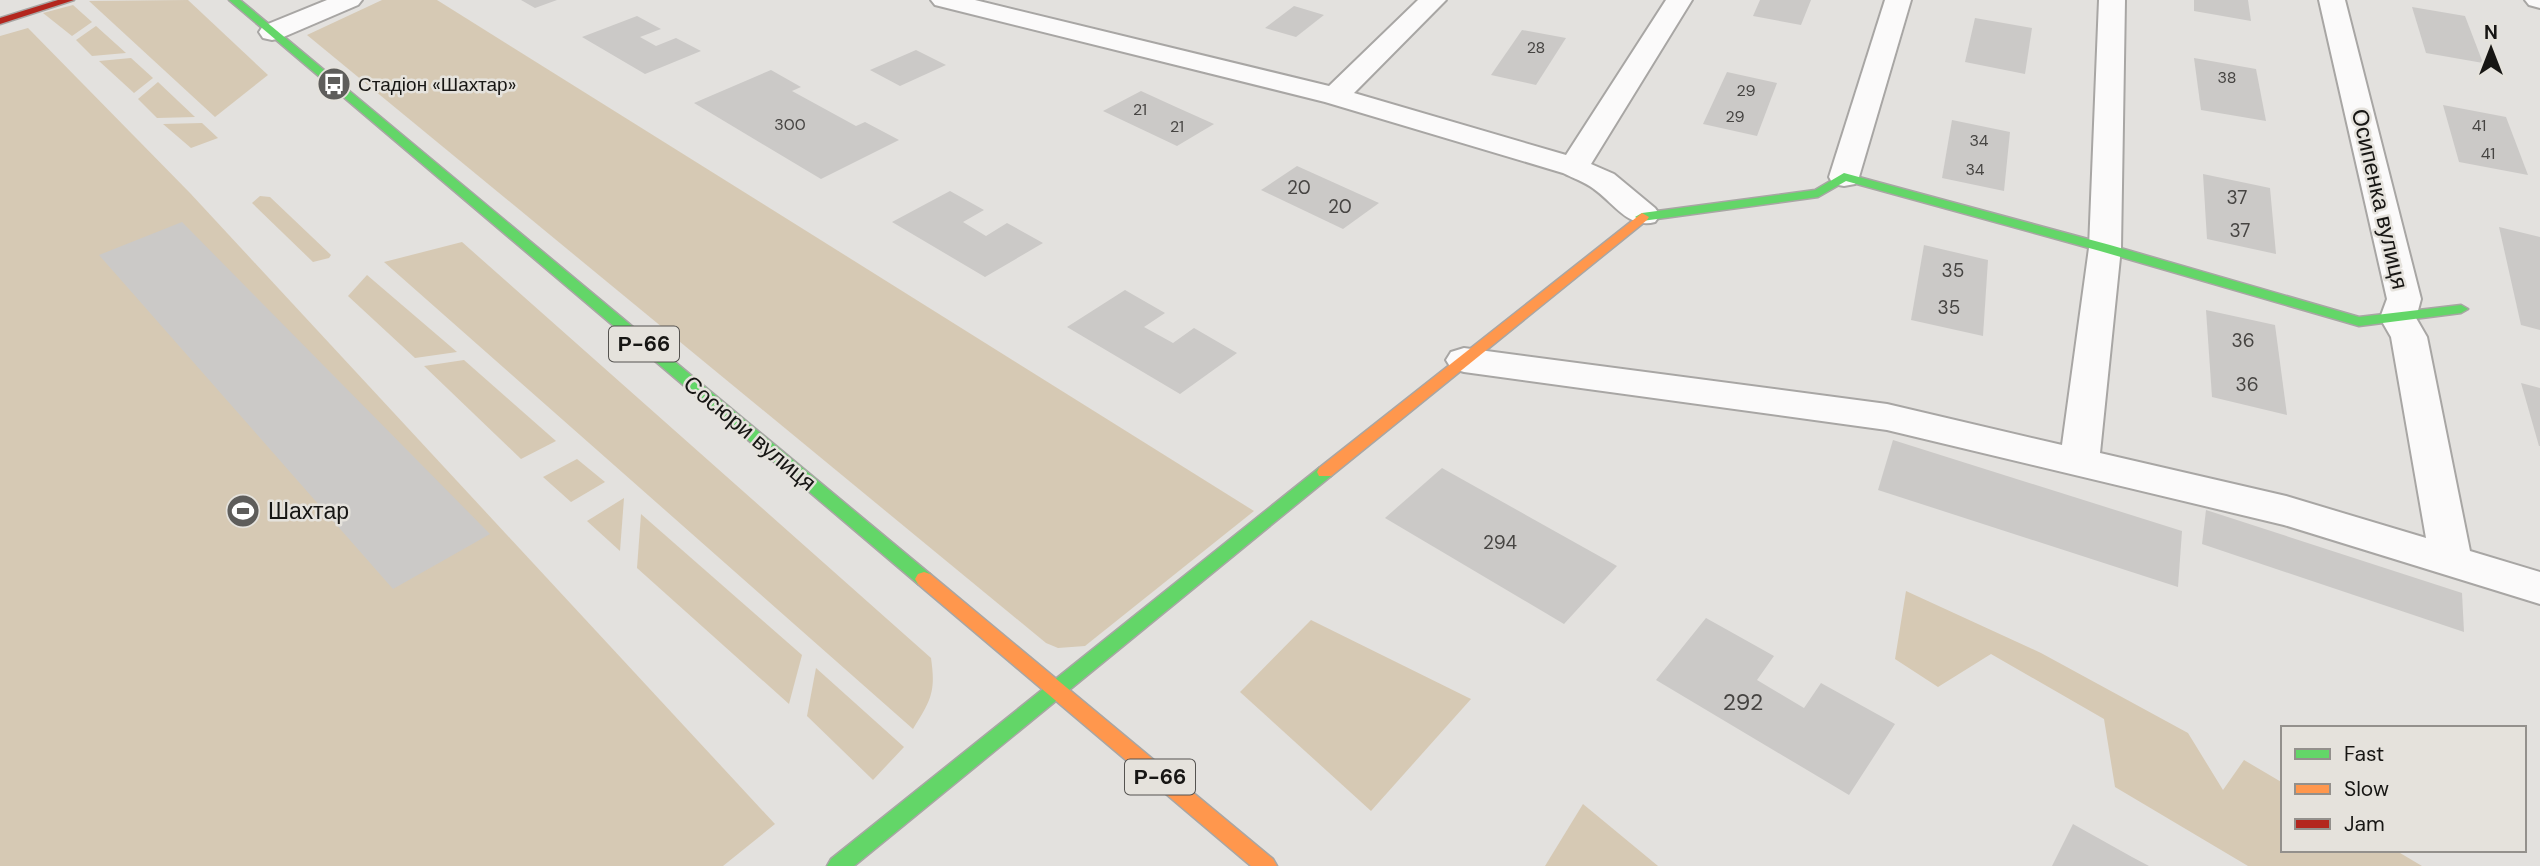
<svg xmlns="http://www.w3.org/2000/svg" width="2540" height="866" font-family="'DM Sans',sans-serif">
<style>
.green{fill:#d6c9b4}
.building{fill:#cbc9c7}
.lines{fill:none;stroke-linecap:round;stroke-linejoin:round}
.street-casing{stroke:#a8a6a4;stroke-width:4}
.fast-casing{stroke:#a8a6a4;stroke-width:3}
.slow-casing{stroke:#a8a6a4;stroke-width:3}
.jam-casing{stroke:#a8a6a4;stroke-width:3}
.street{fill:#fbfafa;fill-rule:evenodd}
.fast{fill:#63d668;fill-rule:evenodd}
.slow{fill:#ff974d;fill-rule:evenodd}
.jam{fill:#b3261e;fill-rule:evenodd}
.labels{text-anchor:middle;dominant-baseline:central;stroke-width:5;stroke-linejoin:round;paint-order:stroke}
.far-number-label{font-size:16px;fill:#464442}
.far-poi-label{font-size:19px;fill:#171614;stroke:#e5e2dc;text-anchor:start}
.number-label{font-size:19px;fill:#464442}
.shield{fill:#e5e2dc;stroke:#555350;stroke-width:2}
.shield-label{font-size:21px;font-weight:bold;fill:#171614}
.street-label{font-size:23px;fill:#171614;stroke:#e5e2dc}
.poi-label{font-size:23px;fill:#171614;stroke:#e5e2dc;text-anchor:start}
.near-number-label{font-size:23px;fill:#464442}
</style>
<rect width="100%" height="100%" fill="#e3e1de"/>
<g class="green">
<path d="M 188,0 L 268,75 L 215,117 L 89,1 Z"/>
<path d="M 382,0 L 437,0 L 1254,511 L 1085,646 L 1058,648 L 1046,643 L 307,35 Z"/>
<path d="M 73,5 L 92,22 L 72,36 L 43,13 Z"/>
<path d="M 96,26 L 126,53 L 92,56 L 76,40 Z"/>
<path d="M 28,28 L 190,193 L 775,824 L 723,866 L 0,866 L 0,36 Z"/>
<path d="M 131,58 L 153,78 L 134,93 L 99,61 Z"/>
<path d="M 158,82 L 195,117 L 157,118 L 138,99 Z"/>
<path d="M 202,123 L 218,138 L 191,148 L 163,124 Z"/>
<path d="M 260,196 L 270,197 L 331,255 L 329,258 L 313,262 L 252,203 Z"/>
<path d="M 462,242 L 931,658 C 936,692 931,700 913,729 L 384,262 Z"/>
<path d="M 367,275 L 457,352 L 415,358 L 348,296 Z"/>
<path d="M 464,360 L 556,441 L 521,459 L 424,366 Z"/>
<path d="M 577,459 L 605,482 L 571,502 L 543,477 Z"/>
<path d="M 624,498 L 620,551 L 587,521 Z"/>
<path d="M 641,514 L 802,655 L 789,704 L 637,568 Z"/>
<path d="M 1906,591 L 2041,653 L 2188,733 L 2223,790 L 2244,760 L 2283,783 L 2283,850 L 2395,850 L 2422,866 L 2248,866 L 2115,787 L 2104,719 L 1991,654 L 1938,687 L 1895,659 Z"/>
<path d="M 1311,620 L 1471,699 L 1371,811 L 1240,692 Z"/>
<path d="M 816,668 L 904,747 L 873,780 L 807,716 Z"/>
<path d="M 1583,804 L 1658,866 L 1545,866 Z"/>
</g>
<g class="building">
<path d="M 521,0 L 557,0 L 535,8 Z"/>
<path d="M 1760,0 L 1811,0 L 1801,25 L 1753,16 Z"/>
<path d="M 2194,0 L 2248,0 L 2251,21 L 2194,11 Z"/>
<path d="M 1294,6 L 1324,15 L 1296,37 L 1265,28 Z"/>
<path d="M 2412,7 L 2465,16 L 2483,63 L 2426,53 Z"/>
<path d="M 637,16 L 661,29 L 640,37 L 656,46 L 676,38 L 701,51 L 645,74 L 582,37 Z"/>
<path d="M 1975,18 L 2032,28 L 2025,74 L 1965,62 Z"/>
<path d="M 1522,30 L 1566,38 L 1536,85 L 1491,75 Z"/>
<path d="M 916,50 L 946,65 L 900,86 L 870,70 Z"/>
<path d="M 2194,58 L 2256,69 L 2266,121 L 2201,110 Z"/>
<path d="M 771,70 L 801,87 L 792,91 L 856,126 L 865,122 L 899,140 L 821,179 L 694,103 Z"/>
<path d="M 1727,72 L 1777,83 L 1757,136 L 1703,124 Z"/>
<path d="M 1141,91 L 1176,107 L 1214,124 L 1177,146 L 1103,111 Z"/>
<path d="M 2443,105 L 2506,117 L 2528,175 L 2459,162 Z"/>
<path d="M 1952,120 L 2010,132 L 2004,191 L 1942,178 Z"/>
<path d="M 1297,166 L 1337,184 L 1379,203 L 1343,229 L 1261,190 Z"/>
<path d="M 2203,174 L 2270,188 L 2276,254 L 2207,239 Z"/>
<path d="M 950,191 L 984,210 L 963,222 L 986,236 L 1007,223 L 1043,243 L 985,277 L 892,222 Z"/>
<path d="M 182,222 L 490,534 L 393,589 L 99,255 Z"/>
<path d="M 2499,227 L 2540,237 L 2540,330 L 2521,325 Z"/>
<path d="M 1924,245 L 1988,260 L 1983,336 L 1911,320 Z"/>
<path d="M 1125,290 L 1165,313 L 1144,327 L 1173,343 L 1194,328 L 1237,353 L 1180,394 L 1067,327 Z"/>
<path d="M 2206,310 L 2275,325 L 2287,415 L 2212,397 Z"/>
<path d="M 2521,383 L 2540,388 L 2540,446 L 2539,446 Z"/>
<path d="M 1893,440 L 2182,531 L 2178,587 L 1878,490 Z"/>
<path d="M 1442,468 L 1617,566 L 1564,624 L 1385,518 Z"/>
<path d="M 2206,510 L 2462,593 L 2464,632 L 2202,544 Z"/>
<path d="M 1706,618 L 1774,656 L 1757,680 L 1804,708 L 1821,683 L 1895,724 L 1849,795 L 1656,680 Z"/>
<path d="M 2073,824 L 2132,857 L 2149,866 L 2052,866 Z"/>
</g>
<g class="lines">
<defs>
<g id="street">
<path d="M 327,0 L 362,0 L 358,5 L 281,38 L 272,40 L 263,38 L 259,32 L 263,26 Z"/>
<path d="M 931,0 L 975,0 L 1329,86 L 1418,0 L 1446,0 L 1354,93 L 1566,155 L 1666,0 L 1692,0 L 1591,164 L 1614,174 L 1655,208 L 1660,215 L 1655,222 C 1628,229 1614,203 1594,189 C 1585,182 1573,178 1563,173 L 1325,102 L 935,5 Z"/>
<path d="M 1885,0 L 1911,0 L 1859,177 L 1855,184 L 1844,186 L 1833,184 L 1829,177 Z"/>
<path d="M 2099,0 L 2125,0 L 2121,248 L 2100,453 L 2286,496 L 2426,538 L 2391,337 L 2380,318 L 2387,299 L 2319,0 L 2345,0 L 2421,299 L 2416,318 L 2427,337 L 2470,551 L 2540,572 L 2540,604 L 2284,525 L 1887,430 L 1464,372 L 1451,368 L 1446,360 L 1451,352 L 1464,348 L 1887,404 L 2062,445 L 2089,248 Z"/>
<path d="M 2525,0 L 2540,0 L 2540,8 L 2529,5 Z"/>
</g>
<g id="fast">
<path d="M 229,0 L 240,0 L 930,574 L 933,579 L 930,584 L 918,584 Z"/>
<path d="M 1844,173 L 2110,245 L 2359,317 L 2461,305 L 2468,309 L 2461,313 L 2359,326 L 2100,251 L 1846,181 L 1818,197 L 1642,221 L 1635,217 L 1642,213 L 1815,190 Z"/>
<path d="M 1325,466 L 1333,472 L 1331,476 L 854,866 L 827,866 L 831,859 L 1319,468 Z"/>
</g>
<g id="slow">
<path d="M 1642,213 L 1649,217 L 1647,220 L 1331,476 L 1319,476 L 1317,472 L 1319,468 Z"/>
<path d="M 924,572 L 930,574 L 1273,859 L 1277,866 L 1251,866 L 918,584 L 915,579 L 918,574 Z"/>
</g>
<path id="jam" d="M 58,0 L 74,0 L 0,24 L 0,18 Z"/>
</defs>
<use href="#street" class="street-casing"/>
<use href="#fast" class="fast-casing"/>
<use href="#slow" class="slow-casing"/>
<use href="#jam" class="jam-casing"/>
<use href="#street" class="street"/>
<use href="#fast" class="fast"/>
<use href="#slow" class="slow"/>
<use href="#jam" class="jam"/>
</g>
<defs>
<symbol id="bus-disc" viewBox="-11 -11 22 22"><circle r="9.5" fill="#5e5d5b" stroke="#e5e2dc"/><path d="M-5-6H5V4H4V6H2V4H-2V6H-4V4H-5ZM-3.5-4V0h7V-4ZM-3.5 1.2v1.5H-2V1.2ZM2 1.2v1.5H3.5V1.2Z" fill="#fff"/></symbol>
<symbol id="stadium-disc" viewBox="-11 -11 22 22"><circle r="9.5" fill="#5e5d5b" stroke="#e5e2dc"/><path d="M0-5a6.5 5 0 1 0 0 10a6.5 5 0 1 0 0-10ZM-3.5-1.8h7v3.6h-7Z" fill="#fff"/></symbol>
</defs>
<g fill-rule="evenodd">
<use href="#bus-disc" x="315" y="65" width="38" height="38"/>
<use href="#stadium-disc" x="224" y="492" width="38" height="38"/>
</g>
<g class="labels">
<g class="far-number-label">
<text x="1536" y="47">28</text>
<text x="2227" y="77">38</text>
<text x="1746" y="90">29</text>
<text x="1140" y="109">21</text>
<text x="1735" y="116">29</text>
<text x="790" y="124">300</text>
<text x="2479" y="125">41</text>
<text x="1177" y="126">21</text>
<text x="1979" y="140">34</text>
<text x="2488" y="153">41</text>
<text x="1975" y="169">34</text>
</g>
<g class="far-poi-label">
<text x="358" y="84">Стадіон «Шахтар»</text>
</g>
<g class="number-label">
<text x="1299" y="187">20</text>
<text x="2237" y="197">37</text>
<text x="1340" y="206">20</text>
<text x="2240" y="230">37</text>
<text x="1953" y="270">35</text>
<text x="1949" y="307">35</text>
<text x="2243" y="340">36</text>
<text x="2247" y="384">36</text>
<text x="1500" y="542">294</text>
</g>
<g class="shield">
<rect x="609" y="326.5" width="70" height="35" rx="5"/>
<rect x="1125" y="759.5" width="70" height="35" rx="5"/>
</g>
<g class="shield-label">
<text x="644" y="344">Р-66</text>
<text x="1160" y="777">Р-66</text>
</g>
<g class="street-label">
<text transform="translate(2380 199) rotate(77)">Осипенка вулиця</text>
<text transform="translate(750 433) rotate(40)">Сосюри вулиця</text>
</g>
<g class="poi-label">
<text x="268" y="511">Шахтар</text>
</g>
<g class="near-number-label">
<text x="1743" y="702">292</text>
</g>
</g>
<rect x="2281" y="726" width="245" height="126" fill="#e5e2dc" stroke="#93908c" stroke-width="2"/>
<rect x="2295" y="749" width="35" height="10" fill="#63d668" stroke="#93908c" stroke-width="2"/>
<text x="2344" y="761" font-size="21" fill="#171614">Fast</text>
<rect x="2295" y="784" width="35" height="10" fill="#ff974d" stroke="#93908c" stroke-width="2"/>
<text x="2344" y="796" font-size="21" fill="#171614">Slow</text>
<rect x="2295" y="819" width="35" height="10" fill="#b3261e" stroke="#93908c" stroke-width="2"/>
<text x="2344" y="831" font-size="21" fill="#171614">Jam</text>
<g transform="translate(2491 49)" stroke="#e5e2dc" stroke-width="5" paint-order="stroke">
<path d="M0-5L12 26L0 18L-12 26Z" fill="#171614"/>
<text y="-10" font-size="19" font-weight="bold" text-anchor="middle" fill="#171614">N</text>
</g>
</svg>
